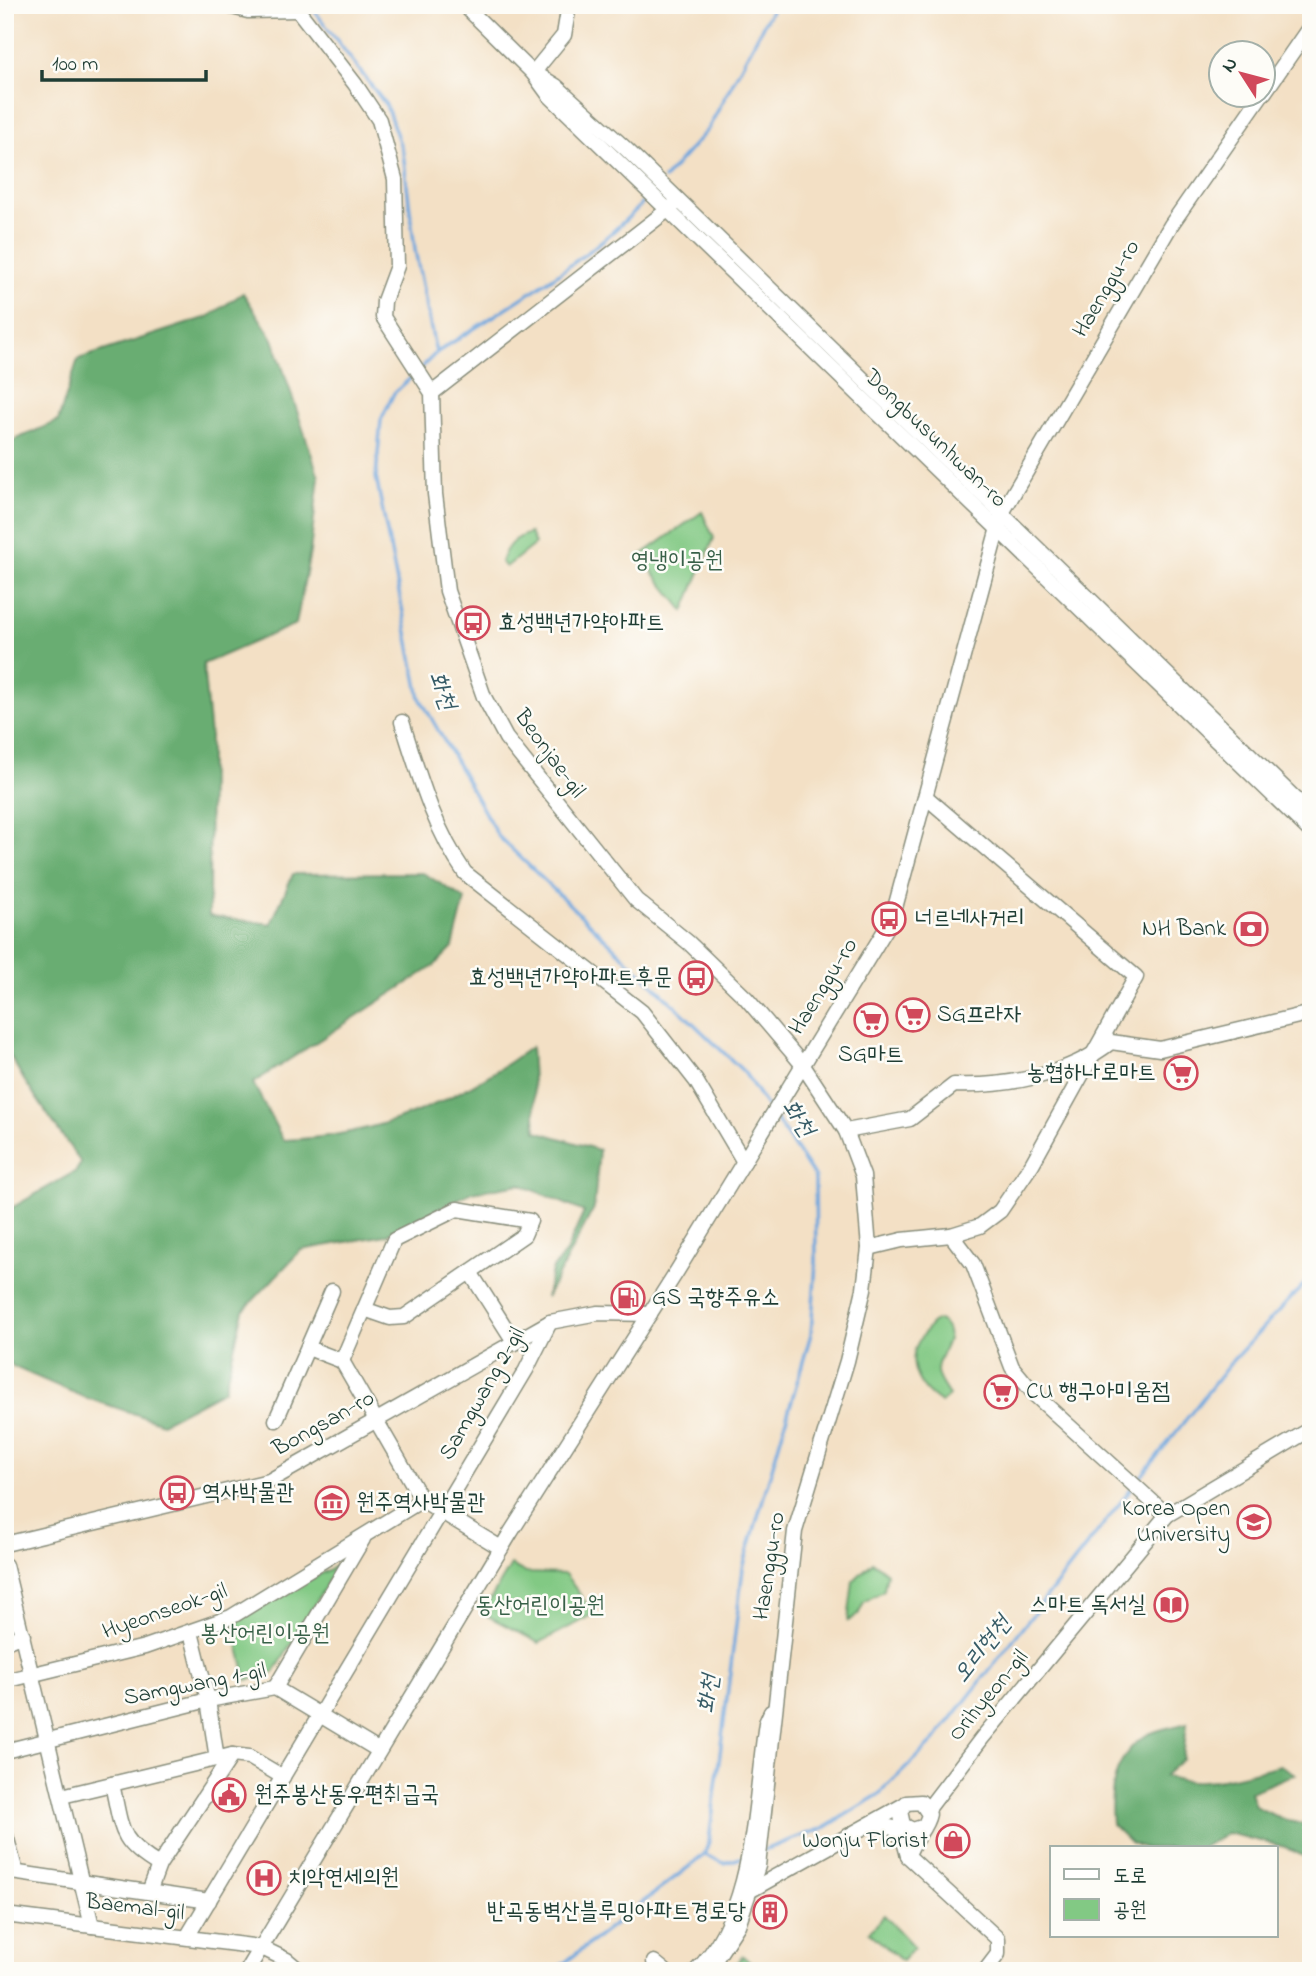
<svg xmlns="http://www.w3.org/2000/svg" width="1316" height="1976" font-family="'Indie Flower','Poor Story',sans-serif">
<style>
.green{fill:#82c984;stroke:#50835c;stroke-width:2}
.forest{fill:#69ad72;stroke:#447553;stroke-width:2}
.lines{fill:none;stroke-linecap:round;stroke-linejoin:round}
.stream{stroke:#6ea6dd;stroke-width:3.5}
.minor-casing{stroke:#898e7c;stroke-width:17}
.minor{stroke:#fff;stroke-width:14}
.labels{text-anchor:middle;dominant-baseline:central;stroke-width:5;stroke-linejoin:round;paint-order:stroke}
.street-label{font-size:23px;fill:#1f3d34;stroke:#fdfcf7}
.park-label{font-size:23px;fill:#386048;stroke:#fdfcf7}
.poi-label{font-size:23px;fill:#1f3d34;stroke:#fdfcf7;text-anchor:start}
.water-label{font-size:24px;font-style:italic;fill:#375c67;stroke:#fdfcf7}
</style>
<rect width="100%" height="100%" fill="#fdfcf7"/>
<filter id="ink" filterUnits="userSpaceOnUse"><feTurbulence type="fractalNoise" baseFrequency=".0143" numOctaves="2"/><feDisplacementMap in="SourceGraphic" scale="14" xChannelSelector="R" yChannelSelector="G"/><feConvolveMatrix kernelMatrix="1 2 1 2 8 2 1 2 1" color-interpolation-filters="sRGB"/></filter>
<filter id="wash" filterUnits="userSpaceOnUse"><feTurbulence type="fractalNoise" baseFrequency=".00686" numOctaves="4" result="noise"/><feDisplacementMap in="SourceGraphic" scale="28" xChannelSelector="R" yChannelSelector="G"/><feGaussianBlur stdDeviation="1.57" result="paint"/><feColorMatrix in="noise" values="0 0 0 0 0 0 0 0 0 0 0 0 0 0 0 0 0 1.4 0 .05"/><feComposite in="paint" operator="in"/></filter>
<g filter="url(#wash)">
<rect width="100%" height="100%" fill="#f3e0c5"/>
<g class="green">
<path d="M 702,512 L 714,538 L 684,611 L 640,556 Z"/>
<path d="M 530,533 L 535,544 L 506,567 L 501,562 C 506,546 514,538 530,533 Z"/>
<path d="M 939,1320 C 962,1336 936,1353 937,1371 C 938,1382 945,1387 949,1396 L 941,1403 C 917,1388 903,1360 923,1335 C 928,1328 931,1322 939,1320 Z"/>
<path d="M 873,1562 L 887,1573 L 884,1590 L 864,1602 L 858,1615 L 848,1621 L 853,1581 Z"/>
<path d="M 338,1565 L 274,1673 L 247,1680 L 232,1619 Z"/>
<path d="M 511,1565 L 526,1573 L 565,1574 L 594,1614 L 539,1643 L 482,1613 Z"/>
<path d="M 884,1915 L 914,1947 L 902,1961 L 869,1932 Z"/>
<path d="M 743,1956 L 759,1971 L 730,1971 Z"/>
</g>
<g class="forest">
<path d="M 243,293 L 273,339 L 319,477 L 310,552 L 296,624 L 203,664 L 210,736 L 209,916 L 271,924 L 293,874 L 423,873 L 465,899 L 453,947 L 434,966 L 253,1083 L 283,1140 C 377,1137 456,1102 531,1047 L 536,1131 L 599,1150 L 594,1208 L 546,1298 L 552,1270 L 566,1252 L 584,1212 L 520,1184 L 472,1192 L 386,1235 L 301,1250 L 243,1311 L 224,1390 L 162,1423 L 81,1396 L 14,1367 L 5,1359 L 5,1215 L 8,1210 L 76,1171 L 81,1163 L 24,1080 L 5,1047 L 5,444 L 58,421 L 78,359 L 208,317 Z"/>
<path d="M 1187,1723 L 1183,1759 L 1164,1776 C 1202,1789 1242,1775 1280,1765 L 1295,1774 L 1250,1792 L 1255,1806 L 1277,1817 L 1311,1827 L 1311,1860 L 1285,1847 L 1227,1833 L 1201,1848 L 1145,1848 L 1131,1843 L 1112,1824 C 1109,1791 1114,1756 1145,1736 C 1156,1729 1174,1727 1187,1723 Z"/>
</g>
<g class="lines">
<g class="stream">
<path d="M 310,5 L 386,105 L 403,153 L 415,250 L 436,353"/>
<path d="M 664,179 L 708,129 L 774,5"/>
<path d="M 422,367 L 436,353 C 506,307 592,260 647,198"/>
<path d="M 414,375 L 394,393 L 381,420 L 376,477 L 420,698 L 498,836 L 744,1072 L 769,1110"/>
<path d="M 1136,1483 L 1232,1361 L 1311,1277"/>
<path d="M 764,1850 L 826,1827 L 878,1795 L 934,1741 L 1131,1489"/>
<path d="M 705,1855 L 724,1863 L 744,1857"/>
<path d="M 554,1971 L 704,1855 L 709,1842 L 743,1568 L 811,1334 L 816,1262 L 815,1178 L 776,1119"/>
</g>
</g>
</g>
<g filter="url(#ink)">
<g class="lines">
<defs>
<g id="minor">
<path d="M 224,5 L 248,11 L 296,10"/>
<path d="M 294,5 L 355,84 L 379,120 L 395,179 L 397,266 L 384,301 L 383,317 L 432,393 L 435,494 L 447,591 L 484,697 L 506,738 L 636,900 L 689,943 L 746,998 L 802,1064 L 846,1131 L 863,1176 L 869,1248 L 864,1289 L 847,1361 L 795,1531 L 758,1866 L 738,1925 L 708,1971"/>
<path d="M 464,5 L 533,73 L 549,95 L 1311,832"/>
<path d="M 533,73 L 564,35 L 569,5"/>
<path d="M 538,75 L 556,86 L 625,148 L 1311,814"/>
<path d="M 1264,93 L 1311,25"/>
<path d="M 432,393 L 674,205"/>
<path d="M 402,722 C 419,775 433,827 465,873 L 642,1012 L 696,1081 L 744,1162"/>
<path d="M 926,797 L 1136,977 L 1032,1164 L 1000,1211 L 980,1226 L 951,1235"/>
<path d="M 846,1131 L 910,1119 L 954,1085 C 1007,1087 1069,1075 1111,1042 L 1160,1049 L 1311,1013"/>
<path d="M 869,1248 L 902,1240 L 951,1235 L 973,1264 L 1012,1367 L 1036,1396 L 1167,1515"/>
<path d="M 470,1272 L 515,1343"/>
<path d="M 308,1348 L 342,1361 L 422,1500 L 501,1548"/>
<path d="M 342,1361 L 394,1240 L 457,1209 L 530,1221 L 524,1235 L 404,1317 L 390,1318 L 364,1309"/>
<path d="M 276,1420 L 332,1291"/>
<path d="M 5,1544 L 269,1481 L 550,1322 L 598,1313 L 650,1314"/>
<path d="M 5,1565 L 92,1926"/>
<path d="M 191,1632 L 208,1700 L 217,1759"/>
<path d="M 5,1642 L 23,1635"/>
<path d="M 5,1681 L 145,1647 L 231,1617 L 422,1500"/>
<path d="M 275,1688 L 363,1539"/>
<path d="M 5,1751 L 208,1700 L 275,1688 L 378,1750"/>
<path d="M 112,1784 C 122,1828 118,1841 159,1865"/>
<path d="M 62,1796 L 232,1755 L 249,1757 L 283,1777"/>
<path d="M 928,1809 L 982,1738 L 1167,1515 L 1311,1429"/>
<path d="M 872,1824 L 894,1828 L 904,1841 L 908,1856"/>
<path d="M 5,1832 L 16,1872"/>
<path d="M 908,1856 L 998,1939 L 998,1954 L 985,1971"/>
<path d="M 908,1856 C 912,1839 926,1830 929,1814 L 921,1802 L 906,1803 L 900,1811 L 903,1825 L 913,1830 L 922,1827"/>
<path d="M 5,1871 L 209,1901"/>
<path d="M 753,1889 L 902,1806"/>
<path d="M 149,1892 L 159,1865 L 232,1755"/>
<path d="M 5,1915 L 260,1947 L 287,1960 L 300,1971"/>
<path d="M 187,1937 L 526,1370 L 550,1322"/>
<path d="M 654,1962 L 665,1971"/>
<path d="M 247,1971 L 511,1532 L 677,1271 L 892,919 L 1002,513 L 1171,225 L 1262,94"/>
<path d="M 696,1971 C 756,1911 754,1802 766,1723 L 771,1712"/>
</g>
</defs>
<use href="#minor" class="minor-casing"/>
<use href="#minor" class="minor"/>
</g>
</g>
<defs>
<symbol id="bus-ring" viewBox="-11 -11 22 22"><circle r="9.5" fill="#fdfcf7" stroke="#d1495b" stroke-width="1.5"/><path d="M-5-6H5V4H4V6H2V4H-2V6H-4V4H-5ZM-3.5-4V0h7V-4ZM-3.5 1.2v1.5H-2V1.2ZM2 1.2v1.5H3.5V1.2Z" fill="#d1495b"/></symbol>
<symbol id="bank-ring" viewBox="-11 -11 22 22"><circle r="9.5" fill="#fdfcf7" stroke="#d1495b" stroke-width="1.5"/><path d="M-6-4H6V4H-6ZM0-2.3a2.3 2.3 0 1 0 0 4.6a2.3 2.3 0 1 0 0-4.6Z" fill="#d1495b"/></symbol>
<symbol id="supermarket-ring" viewBox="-11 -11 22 22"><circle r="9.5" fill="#fdfcf7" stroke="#d1495b" stroke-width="1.5"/><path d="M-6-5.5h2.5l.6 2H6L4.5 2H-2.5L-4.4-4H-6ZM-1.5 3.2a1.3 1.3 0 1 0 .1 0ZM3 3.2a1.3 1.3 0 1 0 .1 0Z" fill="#d1495b"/></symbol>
<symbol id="fuel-ring" viewBox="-11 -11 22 22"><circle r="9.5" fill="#fdfcf7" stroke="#d1495b" stroke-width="1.5"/><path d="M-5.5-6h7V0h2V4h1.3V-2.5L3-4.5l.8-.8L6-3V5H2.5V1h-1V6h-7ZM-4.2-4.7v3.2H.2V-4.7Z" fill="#d1495b"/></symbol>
<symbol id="museum-ring" viewBox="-11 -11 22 22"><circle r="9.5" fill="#fdfcf7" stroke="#d1495b" stroke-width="1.5"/><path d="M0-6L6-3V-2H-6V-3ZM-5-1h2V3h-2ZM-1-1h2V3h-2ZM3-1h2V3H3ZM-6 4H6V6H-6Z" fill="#d1495b"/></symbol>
<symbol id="university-ring" viewBox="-11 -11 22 22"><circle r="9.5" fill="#fdfcf7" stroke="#d1495b" stroke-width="1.5"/><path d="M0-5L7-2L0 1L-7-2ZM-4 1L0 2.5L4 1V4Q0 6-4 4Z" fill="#d1495b"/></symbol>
<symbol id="library-ring" viewBox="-11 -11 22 22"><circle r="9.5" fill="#fdfcf7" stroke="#d1495b" stroke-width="1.5"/><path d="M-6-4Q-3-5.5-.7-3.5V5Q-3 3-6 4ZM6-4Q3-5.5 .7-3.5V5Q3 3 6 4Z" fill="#d1495b"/></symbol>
<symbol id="civic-ring" viewBox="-11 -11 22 22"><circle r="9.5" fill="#fdfcf7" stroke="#d1495b" stroke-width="1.5"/><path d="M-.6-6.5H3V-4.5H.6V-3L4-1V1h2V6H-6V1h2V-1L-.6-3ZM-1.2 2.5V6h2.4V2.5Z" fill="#d1495b"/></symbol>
<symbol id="shop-ring" viewBox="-11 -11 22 22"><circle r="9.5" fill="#fdfcf7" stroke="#d1495b" stroke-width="1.5"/><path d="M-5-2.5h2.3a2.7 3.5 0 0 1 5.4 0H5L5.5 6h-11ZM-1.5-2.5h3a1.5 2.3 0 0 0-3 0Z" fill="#d1495b"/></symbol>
<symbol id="hospital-ring" viewBox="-11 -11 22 22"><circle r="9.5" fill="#fdfcf7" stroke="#d1495b" stroke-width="1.5"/><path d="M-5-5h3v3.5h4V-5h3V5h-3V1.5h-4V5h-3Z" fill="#d1495b"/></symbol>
<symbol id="building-ring" viewBox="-11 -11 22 22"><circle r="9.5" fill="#fdfcf7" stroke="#d1495b" stroke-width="1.5"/><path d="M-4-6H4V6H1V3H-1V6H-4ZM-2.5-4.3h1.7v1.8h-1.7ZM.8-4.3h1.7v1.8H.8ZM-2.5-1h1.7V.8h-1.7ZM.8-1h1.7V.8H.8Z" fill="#d1495b"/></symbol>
</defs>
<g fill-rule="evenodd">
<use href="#bus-ring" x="454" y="604" width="38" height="38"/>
<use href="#bus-ring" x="870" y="900" width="38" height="38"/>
<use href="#bank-ring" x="1232" y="910" width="38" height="38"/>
<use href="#bus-ring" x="677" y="959" width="38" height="38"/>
<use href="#supermarket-ring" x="894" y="996" width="38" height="38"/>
<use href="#supermarket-ring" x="852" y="1001" width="38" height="38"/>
<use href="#supermarket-ring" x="1162" y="1054" width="38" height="38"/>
<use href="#fuel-ring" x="609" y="1279" width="38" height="38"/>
<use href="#supermarket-ring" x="982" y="1373" width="38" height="38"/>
<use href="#bus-ring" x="158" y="1474" width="38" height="38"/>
<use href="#museum-ring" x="313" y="1484" width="38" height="38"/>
<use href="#university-ring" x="1235" y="1503" width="38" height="38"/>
<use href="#library-ring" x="1152" y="1586" width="38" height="38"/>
<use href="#civic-ring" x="210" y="1776" width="38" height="38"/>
<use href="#shop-ring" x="934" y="1822" width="38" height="38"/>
<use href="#hospital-ring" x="245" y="1859" width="38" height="38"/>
<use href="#building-ring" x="751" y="1893" width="38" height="38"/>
</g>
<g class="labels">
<g class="street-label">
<text transform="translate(1107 289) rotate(-59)">Haenggu-ro</text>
<text transform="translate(935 439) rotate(44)">Dongbusunhwan-ro</text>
<text transform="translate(549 754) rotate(54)">Beonjae-gil</text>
<text transform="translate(824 987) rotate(-58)">Haenggu-ro</text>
<text transform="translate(483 1394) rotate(-60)">Samgwang 2-gil</text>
<text transform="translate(324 1424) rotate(-29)">Bongsan-ro</text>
<text transform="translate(770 1566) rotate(-81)">Haenggu-ro</text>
<text transform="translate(165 1612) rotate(-19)">Hyeonseok-gil</text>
<text transform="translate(195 1685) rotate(-11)">Samgwang 1-gil</text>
<text transform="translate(989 1696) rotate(-50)">Orihyeon-gil</text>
<text transform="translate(135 1908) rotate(7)">Baemal-gil</text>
</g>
<g class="park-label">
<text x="677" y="561">영냉이공원</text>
<text x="540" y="1606">동산어린이공원</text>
<text x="265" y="1634">봉산어린이공원</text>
</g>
<g class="poi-label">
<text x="498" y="623">효성백년가약아파트</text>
<text x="914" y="919">너르네사거리</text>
<text x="1226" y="929" text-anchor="end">NH Bank</text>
<text x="672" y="978" text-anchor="end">효성백년가약아파트후문</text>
<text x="937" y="1015">SG프라자</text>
<text x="871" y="1055" text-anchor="middle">SG마트</text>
<text x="1156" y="1073" text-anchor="end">농협하나로마트</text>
<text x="652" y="1298">GS 국향주유소</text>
<text x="1026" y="1392">CU 행구아미움점</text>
<text x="202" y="1493">역사박물관</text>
<text x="356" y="1503">원주역사박물관</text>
<text x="1230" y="1509" text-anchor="end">Korea Open<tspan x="1230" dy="26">University</tspan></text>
<text x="1146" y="1605" text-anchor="end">스마트 독서실</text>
<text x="254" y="1795">원주봉산동우편취급국</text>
<text x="928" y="1841" text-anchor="end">Wonju Florist</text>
<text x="288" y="1878">치악연세의원</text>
<text x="746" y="1912" text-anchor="end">반곡동벽산블루밍아파트경로당</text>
</g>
<g class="water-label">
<text transform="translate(441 691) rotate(69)">화천</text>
<text transform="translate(797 1119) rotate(56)">화천</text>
<text transform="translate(983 1650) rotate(-52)">오리현천</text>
<text transform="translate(710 1694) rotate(-83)">화천</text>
</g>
</g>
<rect width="1316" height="1976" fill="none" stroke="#fdfcf7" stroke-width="28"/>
<rect x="1050" y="1846" width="228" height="91" fill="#fdfcf7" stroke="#a4b0a9" stroke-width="2"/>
<rect x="1064" y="1869" width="35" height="10" fill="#ffffff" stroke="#a4b0a9" stroke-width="2"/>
<text x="1113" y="1882" font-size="21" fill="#1f3d34">도로</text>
<rect x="1064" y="1899" width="35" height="21" fill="#82c984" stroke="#a4b0a9" stroke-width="2"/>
<text x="1113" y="1916" font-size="21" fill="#1f3d34">공원</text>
<g transform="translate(1242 74) rotate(306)"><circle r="33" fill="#fdfcf7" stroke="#a4b0a9" stroke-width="2"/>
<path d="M0-5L12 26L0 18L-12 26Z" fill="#d1495b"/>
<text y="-10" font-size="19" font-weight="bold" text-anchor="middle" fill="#1f3d34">N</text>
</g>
<path d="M42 70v10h164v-10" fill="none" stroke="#1f3d34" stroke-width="3.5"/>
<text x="52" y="70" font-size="21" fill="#1f3d34" stroke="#fdfcf7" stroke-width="5" paint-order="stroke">100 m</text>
</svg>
